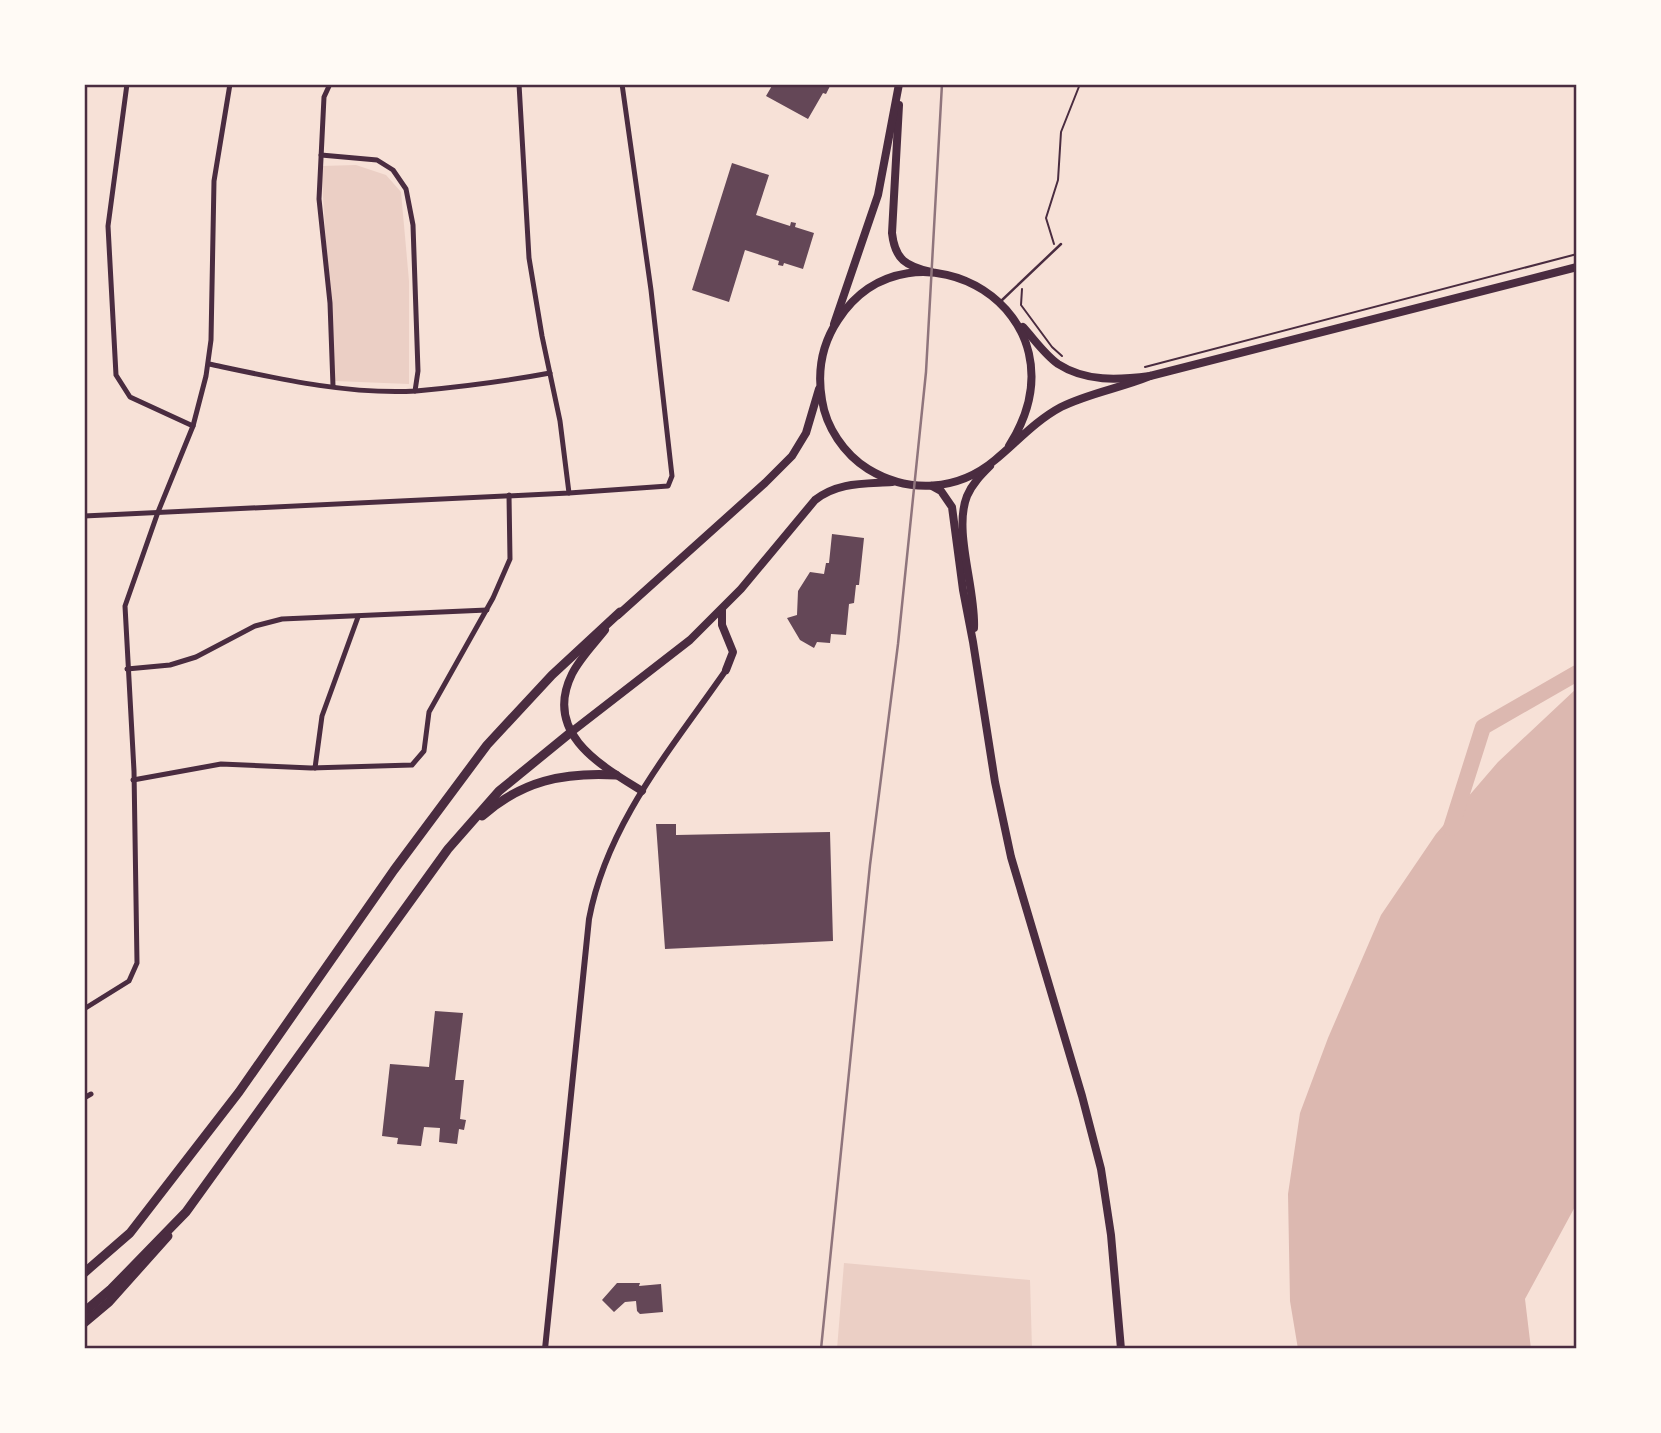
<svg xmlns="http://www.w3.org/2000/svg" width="1661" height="1433" font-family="Signika,sans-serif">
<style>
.green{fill:#ebcfc5}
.water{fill:#dcb8b0}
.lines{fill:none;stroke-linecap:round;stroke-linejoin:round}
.river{stroke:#dcb8b0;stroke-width:16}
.building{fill:#644757}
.path{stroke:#4a2c40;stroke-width:2}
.service{stroke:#4a2c40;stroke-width:2.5}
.minor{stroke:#4a2c40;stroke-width:5}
.tertiary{stroke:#4a2c40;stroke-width:6}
.primary{stroke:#4a2c40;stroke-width:8}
.trunk{stroke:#4a2c40;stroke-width:8}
.motorway{stroke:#4a2c40;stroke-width:9}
.rail{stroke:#8f747c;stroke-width:2.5}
.neatline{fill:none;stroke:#4a2c40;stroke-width:2.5}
</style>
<rect width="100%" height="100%" fill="#f7e1d7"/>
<g class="green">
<path d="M 356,165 L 386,175 L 401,192 L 409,281 L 409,384 L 335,381 L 321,166 Z"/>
<path d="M 844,1263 L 1030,1280 L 1032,1349 L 837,1349 Z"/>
</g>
<path class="water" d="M 1577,688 L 1577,1203 L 1525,1299 L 1531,1349 L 1298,1349 L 1290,1301 L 1288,1194 L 1300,1113 L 1328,1038 L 1381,915 L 1436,834 L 1498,762 Z"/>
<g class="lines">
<path class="river" d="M 1451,828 L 1483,727 L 1577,673"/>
</g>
<g class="building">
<path d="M 773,84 L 831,84 L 826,94 L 823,93 L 808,119 L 766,96 Z"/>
<path d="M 732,163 L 769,175 L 756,215 L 790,226 L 791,222 L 796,223 L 795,227 L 814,233 L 803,269 L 784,263 L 783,266 L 778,265 L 779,261 L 745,250 L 729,302 L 692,290 Z"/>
<path d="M 832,534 L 864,538 L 859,585 L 856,585 L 854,603 L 849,604 L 846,635 L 831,634 L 830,643 L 817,642 L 814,648 L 800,640 L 787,618 L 797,615 L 798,591 L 810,572 L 824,574 L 826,563 L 829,563 Z"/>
<path d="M 656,824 L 676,824 L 676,835 L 830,832 L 833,941 L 665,949 Z"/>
<path d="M 435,1011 L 463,1013 L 455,1080 L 464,1080 L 460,1119 L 466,1120 L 464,1130 L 459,1129 L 457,1144 L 439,1142 L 440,1128 L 424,1127 L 421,1146 L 397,1144 L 398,1138 L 382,1136 L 390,1064 L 429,1067 Z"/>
<path d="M 617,1283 L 640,1283 L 639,1286 L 661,1284 L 663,1312 L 640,1314 L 637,1311 L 636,1301 L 625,1302 L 614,1312 L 602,1300 Z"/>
</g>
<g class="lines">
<g class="path">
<path d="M 1054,244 L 1046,218 L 1058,180 L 1061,132 L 1080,84"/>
<path d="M 1022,289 L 1021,305 L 1052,347 L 1062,356"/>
<path d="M 1145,367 L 1577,254"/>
</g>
<path class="service" d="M 1000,302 L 1061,244"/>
<g class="minor">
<path d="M 127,84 L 108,226 L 116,375 L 130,397 L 193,426"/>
<path d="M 330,84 L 324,97 L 319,199 L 330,303 L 333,386"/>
<path d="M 519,84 L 529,258 L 542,336 L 560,421 L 569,493"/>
<path d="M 321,155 L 377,160 L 393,170 L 406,189 L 413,225 L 418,371 L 415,391"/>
<path d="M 209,364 C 275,378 348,395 416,391 C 460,387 507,381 550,373"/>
<path d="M 84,516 L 569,493 L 668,486 L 672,476 L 651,290 L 622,84"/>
<path d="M 127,669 L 170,665 L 196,657 L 255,626 L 282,619 L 487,610"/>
<path d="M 315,768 L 322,716 L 358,617"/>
<path d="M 133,780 L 221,764 L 311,768 L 412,765 L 424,751 L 429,712 L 493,598 L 510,559 L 509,495"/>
<path d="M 84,1009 L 129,981 L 137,963 L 134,771 L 125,606 L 158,512 L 193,426 L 206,376 L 211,340 L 214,181 L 230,84"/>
<path d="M 84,1098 L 91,1094"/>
</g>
<path class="tertiary" d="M 545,1349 L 589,919 C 607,823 672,748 726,670"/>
<g class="primary">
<path d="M 899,105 L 892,233 C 895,260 906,266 931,272"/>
<path d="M 834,324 L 878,195 L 899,84"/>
<path d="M 932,486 L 941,491 L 952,507 L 963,590 L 973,642 L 995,782 L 1011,857 L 1082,1096 L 1101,1169 L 1111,1235 L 1121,1349"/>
<path d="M 974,628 C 976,589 953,531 967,496 C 972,484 981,475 990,466"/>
</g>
<g class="trunk">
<path d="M 1023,327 C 1034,339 1045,355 1058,364 C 1086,382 1118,380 1150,376 L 1577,267"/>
<path d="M 1009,446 C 1095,310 911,208 838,320 C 822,344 817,371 822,400 C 826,427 844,454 868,469 C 909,494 958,491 995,460 C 1017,442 1035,421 1061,407 C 1089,393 1121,388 1150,376"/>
<path d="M 722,610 L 722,625 L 733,652 L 726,670"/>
<path d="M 618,615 L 765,483 L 792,456 L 806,433 L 819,389"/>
<path d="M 605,630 C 594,644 580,658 572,674 C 543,733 600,765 642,791"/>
<path d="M 570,733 L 690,640 L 741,589 L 815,500 C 838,482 864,484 892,482"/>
</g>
<g class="motorway">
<path d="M 482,816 C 522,781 563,772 616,775"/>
<path d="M 84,1273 L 130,1233 L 239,1092 L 394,870 L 487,745 L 552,675 L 620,612"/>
<path d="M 84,1312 L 111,1289 L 186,1212 L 448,849 L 499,791 L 570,733"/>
<path d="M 84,1323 L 109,1302 L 168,1236"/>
</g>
<path class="rail" d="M 821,1349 L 870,865 L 898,644 L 926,372 L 942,84"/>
</g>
<rect width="1661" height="1433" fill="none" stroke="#fffaf5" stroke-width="172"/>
<rect x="86" y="86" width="1489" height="1261" class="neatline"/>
</svg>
